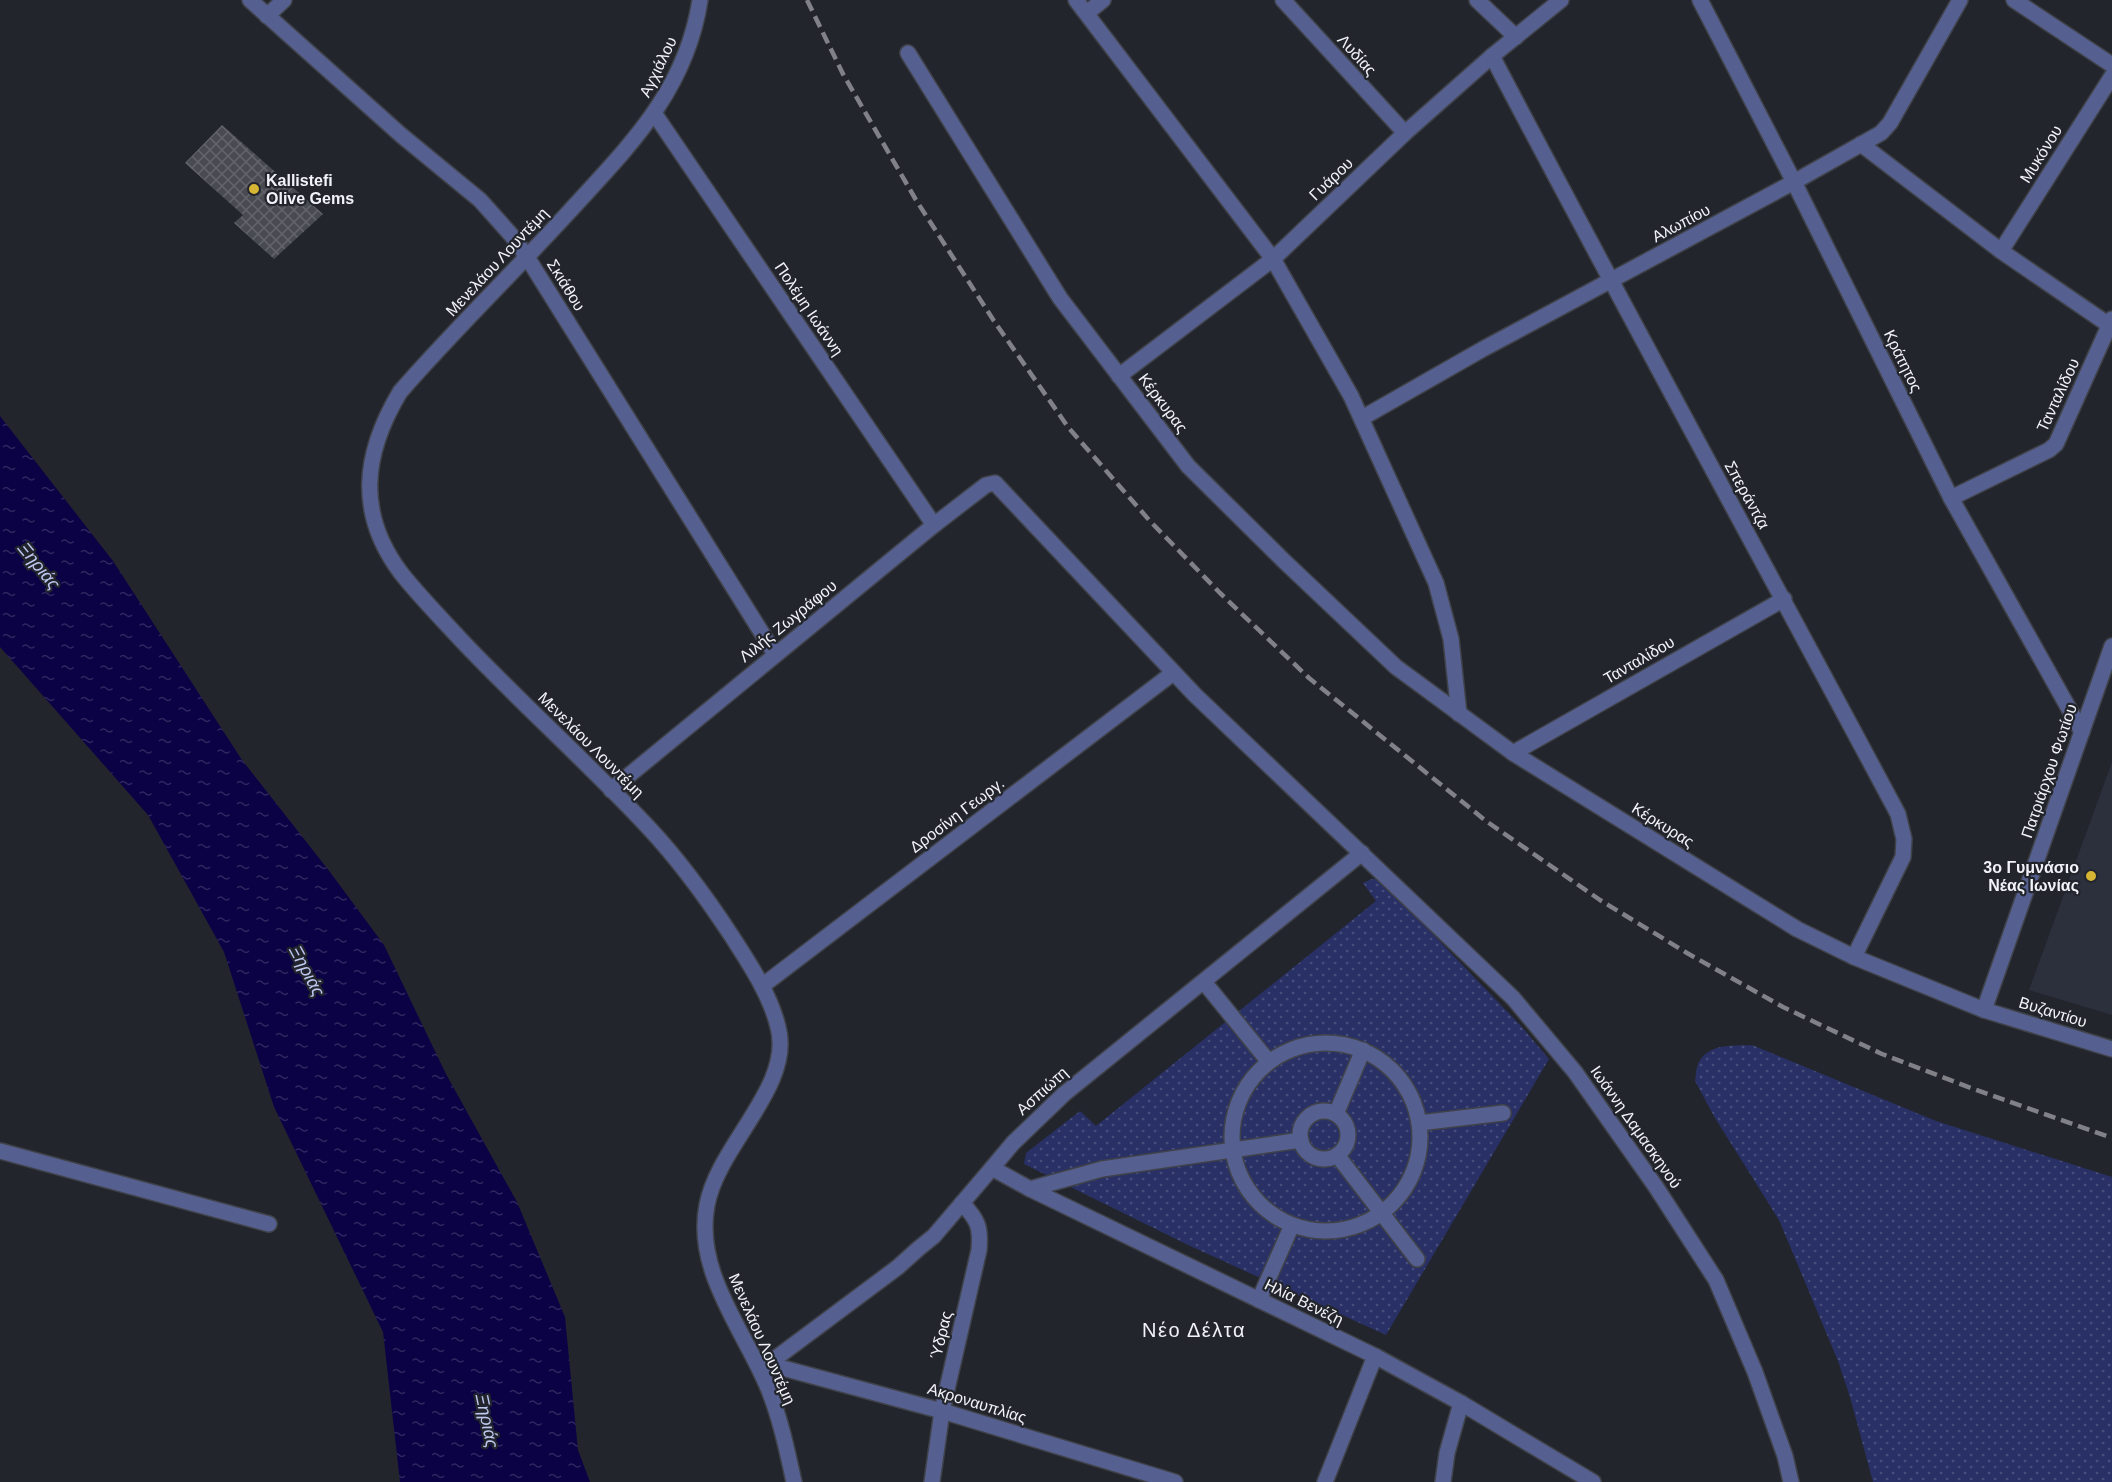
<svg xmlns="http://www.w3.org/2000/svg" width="2112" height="1482" font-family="Arial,sans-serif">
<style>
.built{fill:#2c2f3c}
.park{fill:url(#park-dots)}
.water{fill:url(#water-ripples)}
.building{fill:url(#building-cross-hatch)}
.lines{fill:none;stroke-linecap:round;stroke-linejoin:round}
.pedestrian-casing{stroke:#404249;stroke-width:18}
.minor-casing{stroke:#404249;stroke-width:18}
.pedestrian{stroke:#556090;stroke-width:15}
.minor{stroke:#556090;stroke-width:15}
.rail{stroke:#808288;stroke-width:4.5;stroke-dasharray:12 6;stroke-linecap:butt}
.poi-dot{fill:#d6b534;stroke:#23252d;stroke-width:2}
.labels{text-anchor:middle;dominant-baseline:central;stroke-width:4.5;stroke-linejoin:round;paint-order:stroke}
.street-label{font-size:16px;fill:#f1f3f8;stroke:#23252d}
.poi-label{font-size:16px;font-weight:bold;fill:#f1f3f8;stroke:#23252d;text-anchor:start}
.water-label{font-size:18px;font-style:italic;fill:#bdc7ef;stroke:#23252d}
.quarter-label{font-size:20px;letter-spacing:1.5px;fill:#f1f3f8;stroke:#23252d}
</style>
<defs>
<pattern id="park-dots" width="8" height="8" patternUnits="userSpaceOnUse" patternTransform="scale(1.5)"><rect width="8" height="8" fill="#283065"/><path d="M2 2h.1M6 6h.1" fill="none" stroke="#484e7c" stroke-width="1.8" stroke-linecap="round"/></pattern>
<pattern id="water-ripples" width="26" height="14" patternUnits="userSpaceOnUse" patternTransform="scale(1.5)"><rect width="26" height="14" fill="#0a0244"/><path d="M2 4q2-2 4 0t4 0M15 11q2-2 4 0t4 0" fill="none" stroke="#2e2760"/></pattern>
<pattern id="building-cross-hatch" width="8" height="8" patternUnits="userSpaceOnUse" patternTransform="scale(1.5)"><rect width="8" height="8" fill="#494b53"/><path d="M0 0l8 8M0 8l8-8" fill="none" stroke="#64656c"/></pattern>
</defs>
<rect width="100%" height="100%" fill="#23252d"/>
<path class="built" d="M 2112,762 L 2112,1015 L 2029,990 Z"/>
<g class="park">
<path d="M 1372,879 L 1380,879 L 1521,1026 L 1549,1059 L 1386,1335 L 1188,1245 L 1024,1164 L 1026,1153 L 1080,1111 L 1096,1126 L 1376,901 L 1363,883 Z"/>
<path d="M 1752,1045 L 1936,1121 L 2112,1177 L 2112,1482 L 1873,1482 L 1850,1397 L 1838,1361 L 1779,1220 L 1715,1118 L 1695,1081 C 1696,1076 1696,1067 1699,1062 C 1709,1043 1734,1046 1752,1045 Z"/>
</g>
<path class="water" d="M 0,416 L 113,561 L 242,760 L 330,872 L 384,945 L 446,1074 L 517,1202 L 565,1317 L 578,1450 L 590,1482 L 400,1482 L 383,1332 L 274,1107 L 224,952 L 148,815 L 0,647 Z"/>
<path class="building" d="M 222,125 L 323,214 L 274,259 L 234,223 L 243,215 L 185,163 Z"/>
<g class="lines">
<defs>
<g id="pedestrian">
<path d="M 1204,982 L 1269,1062"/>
<circle cx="1326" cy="1137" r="94"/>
<circle cx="1324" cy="1135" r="24"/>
<path d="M 1336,1114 L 1363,1050"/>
<path d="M 1419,1123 L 1503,1113"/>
<path d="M 1337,1155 L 1417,1259"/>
<path d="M 992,1168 L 1013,1143 L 1064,1094 L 1362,853"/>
<path d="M 1030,1189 L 1102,1169 L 1301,1140"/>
<path d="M 1259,1300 L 1292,1225"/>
</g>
<g id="minor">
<path d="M 250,0 L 401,135 L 480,200 L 513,237 L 527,257 L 775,654"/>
<path d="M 700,0 C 686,92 628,147 568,213 C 513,273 454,330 400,392 C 363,454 356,513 401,573 C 420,597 442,619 463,642 C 523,705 588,763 648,827 C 679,860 706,897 731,935 C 749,963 770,994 778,1027 C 794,1086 718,1145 707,1205 C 694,1271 744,1330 768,1388 C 780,1417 787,1450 794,1482"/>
<path d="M 1076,0 L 1273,259 L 1351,396 L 1436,583 L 1451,639 L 1459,714"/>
<path d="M 1283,0 L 1405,133"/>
<path d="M 1477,0 L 1516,37"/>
<path d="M 1700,0 L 1794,182 L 1951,498 L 2082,732"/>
<path d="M 2014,0 L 2112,65"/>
<path d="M 1087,13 L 1103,0"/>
<path d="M 267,16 L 284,0"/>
<path d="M 908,53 L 1060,298 L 1188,466 L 1284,561 L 1396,667 L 1513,753 L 1797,929 L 1854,957 L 1984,1010 L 2112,1049"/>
<path d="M 1492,56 C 1625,310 1763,561 1898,814 L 1904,839 L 1903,857 L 1854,957"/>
<path d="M 654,113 L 934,525"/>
<path d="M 1861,144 L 2001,251 L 2112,327"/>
<path d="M 2001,251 L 2112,76"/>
<path d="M 1119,376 L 1273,259 L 1405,133 L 1492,56 L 1561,0"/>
<path d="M 1362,418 L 1483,349 L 1794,182 L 1881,133 L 1890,123 L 1960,0"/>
<path d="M 1951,498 L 2049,450 L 2056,444 L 2112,319"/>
<path d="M 1513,753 L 1784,599"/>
<path d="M 611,790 L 934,525 L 986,485 L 995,483 L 1195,695 L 1513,998 L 1575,1072 L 1656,1187 L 1716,1280 L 1755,1372 L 1785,1456 L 1791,1482"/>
<path d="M 762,986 L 1173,673"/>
<path d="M 1984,1010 L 2112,646"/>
<path d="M 0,1151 L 269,1224"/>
<path d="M 768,1364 L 942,1411 L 1175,1482"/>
<path d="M 758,1365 L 768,1364 L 898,1267 L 918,1249 L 934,1236 L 992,1168 L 1030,1189 L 1375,1356 L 1461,1403 L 1593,1482"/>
<path d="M 932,1482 L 942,1411 L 979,1250 C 981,1227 978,1220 962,1203"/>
<path d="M 1325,1482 L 1375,1356"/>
<path d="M 1443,1482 L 1447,1453 L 1461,1403"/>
</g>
</defs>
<use href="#pedestrian" class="pedestrian-casing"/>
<use href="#minor" class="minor-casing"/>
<use href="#pedestrian" class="pedestrian"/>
<use href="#minor" class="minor"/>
<path class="rail" d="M 807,0 L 843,74 L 916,200 L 994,321 L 1068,427 L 1149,520 L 1220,593 L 1309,678 L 1486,821 L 1600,900 L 1687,953 L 1783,1007 L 1882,1054 L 1971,1088 L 2112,1138"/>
</g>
<g class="poi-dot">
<circle cx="254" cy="189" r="6"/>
<circle cx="2091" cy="876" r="6"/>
</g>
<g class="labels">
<g class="street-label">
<text transform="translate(1357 55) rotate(48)">Λυδίας</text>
<text transform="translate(658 67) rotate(-64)">Αγχιάλου</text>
<text transform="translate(2041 154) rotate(-58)">Μυκόνου</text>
<text transform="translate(1331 179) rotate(-44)">Γυάρου</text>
<text transform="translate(1681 223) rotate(-28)">Αλωπίου</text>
<text transform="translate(497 262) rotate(-47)">Μενελάου Λουντέμη</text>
<text transform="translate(566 285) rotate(58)">Σκιάθου</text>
<text transform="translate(809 309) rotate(56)">Πολέμη Ιωάννη</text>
<text transform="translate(1903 361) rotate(64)">Κράτητος</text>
<text transform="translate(2058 395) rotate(-65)">Τανταλίδου</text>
<text transform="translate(1163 403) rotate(53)">Κέρκυρας</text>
<text transform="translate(1747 495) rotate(61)">Σπεράντζα</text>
<text transform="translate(788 621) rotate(-39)">Λιλής Ζωγράφου</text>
<text transform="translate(1639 660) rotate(-30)">Τανταλίδου</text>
<text transform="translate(591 745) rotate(45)">Μενελάου Λουντέμη</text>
<text transform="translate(2049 771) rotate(-71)">Πατριάρχου Φωτίου</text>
<text transform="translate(957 815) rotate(-37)">Δροσίνη Γεωργ.</text>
<text transform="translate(1663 825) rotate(32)">Κέρκυρας</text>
<text transform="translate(2053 1012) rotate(17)">Βυζαντίου</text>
<text transform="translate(1042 1091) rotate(-42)">Ασπιώτη</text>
<text transform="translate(1636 1127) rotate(55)">Ιωάννη Δαμασκηνού</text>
<text transform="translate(1304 1302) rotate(26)">Ηλία Βενέζη</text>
<text transform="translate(941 1335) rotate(-76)">Ύδρας</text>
<text transform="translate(762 1339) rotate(66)">Μενελάου Λουντέμη</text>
<text transform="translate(977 1403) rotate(17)">Ακροναυπλίας</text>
</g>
<g class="poi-label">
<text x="266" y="180">Kallistefi<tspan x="266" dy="18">Olive Gems</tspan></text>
<text x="2079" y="867" text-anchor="end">3ο Γυμνάσιο<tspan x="2079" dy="18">Νέας Ιωνίας</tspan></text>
</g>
<g class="water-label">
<text transform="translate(39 566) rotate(51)">Ξηριάς</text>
<text transform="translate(307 971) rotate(62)">Ξηριάς</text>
<text transform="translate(487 1421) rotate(78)">Ξηριάς</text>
</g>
<g class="quarter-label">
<text x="1194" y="1330">Νέο Δέλτα</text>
</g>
</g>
</svg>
